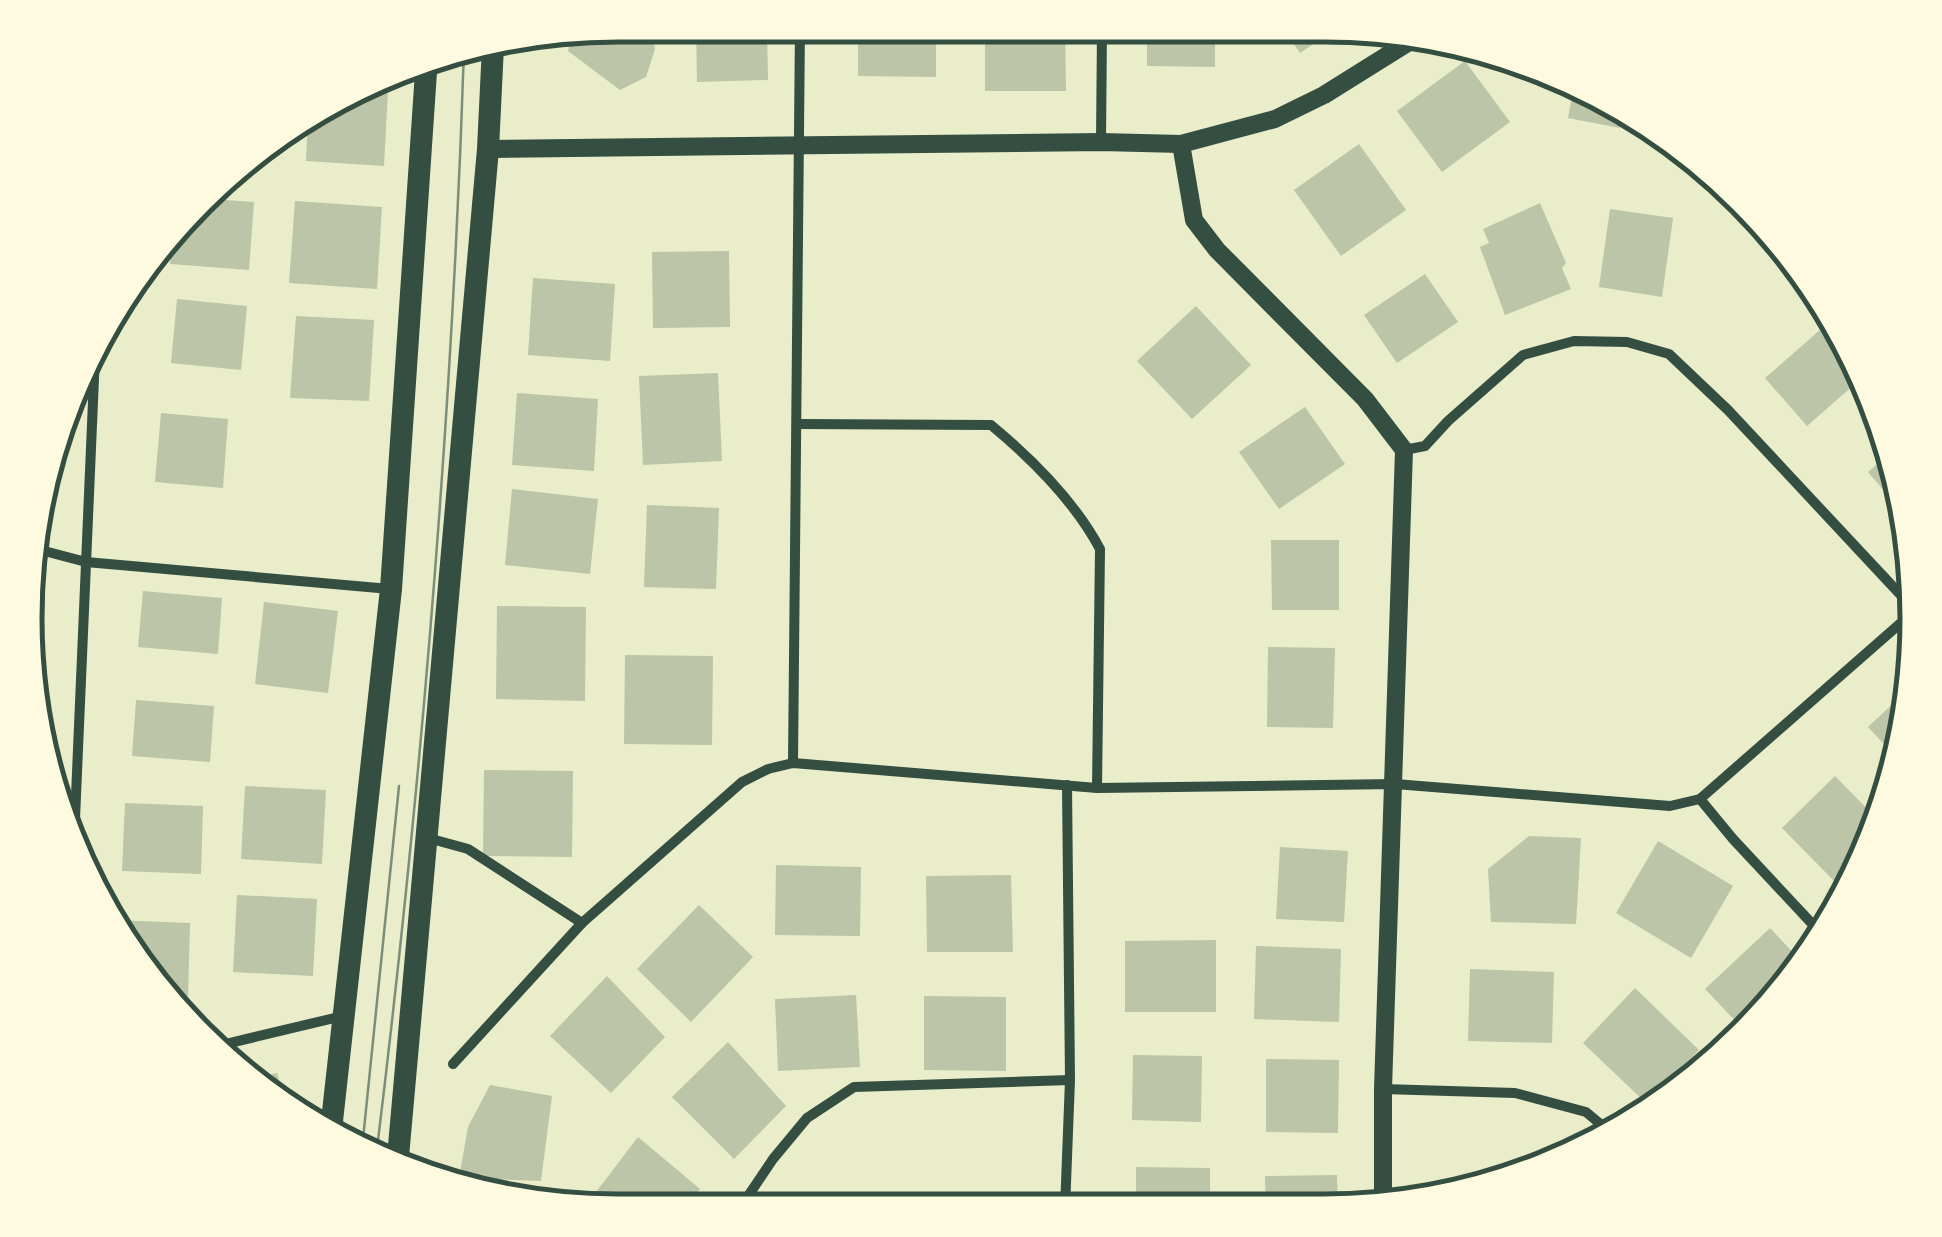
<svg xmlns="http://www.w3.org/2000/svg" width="1942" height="1237" font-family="'Open Sans',sans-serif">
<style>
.building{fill:#bcc5a7}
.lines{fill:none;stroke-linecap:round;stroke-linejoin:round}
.minor{stroke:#344e41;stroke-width:10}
.tertiary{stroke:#344e41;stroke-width:18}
.primary{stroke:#344e41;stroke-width:22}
.tram{stroke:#7c8e77;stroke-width:2.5}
.rim{fill:none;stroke:#344e41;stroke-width:5}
</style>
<rect width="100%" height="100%" fill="#e9edc9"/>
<g class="building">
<path d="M 618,25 L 651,25 L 655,49 L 646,77 L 620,90 L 568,51 L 572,33 Z"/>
<path d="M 696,26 L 767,26 L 768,80 L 697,82 Z"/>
<path d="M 858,27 L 936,27 L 936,77 L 858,76 Z"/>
<path d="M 985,27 L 1065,28 L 1066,91 L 985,91 Z"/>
<path d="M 1147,28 L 1215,29 L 1215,67 L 1147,66 Z"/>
<path d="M 1284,29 L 1292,29 L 1334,30 L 1300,53 Z"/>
<path d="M 1465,61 L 1510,122 L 1442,172 L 1397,111 Z"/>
<path d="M 1574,85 L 1622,115 L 1620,128 L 1568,118 Z"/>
<path d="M 362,89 L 388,90 L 384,166 L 306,161 L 308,116 Z"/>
<path d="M 1359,144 L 1406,210 L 1341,256 L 1294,190 Z"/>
<path d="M 1678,149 L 1706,166 L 1705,167 L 1675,160 Z"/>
<path d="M 210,199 L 254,202 L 249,270 L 170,264 L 174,232 Z"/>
<path d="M 295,201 L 382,207 L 377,289 L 289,283 Z"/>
<path d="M 1540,203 L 1566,263 L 1562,268 L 1571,289 L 1505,315 L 1480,247 L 1489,243 L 1483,229 Z"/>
<path d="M 1610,209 L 1673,218 L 1662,297 L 1599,287 Z"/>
<path d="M 729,251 L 730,327 L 653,328 L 652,252 Z"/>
<path d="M 1425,274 L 1458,322 L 1397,363 L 1364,315 Z"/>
<path d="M 533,278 L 615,284 L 610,361 L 528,355 Z"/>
<path d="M 177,299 L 247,306 L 241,370 L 171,363 Z"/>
<path d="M 1196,306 L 1251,365 L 1192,419 L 1137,361 Z"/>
<path d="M 296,316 L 374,320 L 369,401 L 290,398 Z"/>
<path d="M 1820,330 L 1862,378 L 1807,426 L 1765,378 Z"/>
<path d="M 718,373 L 722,461 L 643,465 L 639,376 Z"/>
<path d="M 517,393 L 598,399 L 594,471 L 512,465 Z"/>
<path d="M 1305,407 L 1345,464 L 1279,509 L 1239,452 Z"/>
<path d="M 161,413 L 228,419 L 223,488 L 155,482 Z"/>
<path d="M 61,419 L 54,484 L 46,483 L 57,427 Z"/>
<path d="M 1883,459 L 1888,475 L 1896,505 L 1868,472 Z"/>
<path d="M 512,489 L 598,499 L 590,574 L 505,565 Z"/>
<path d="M 647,505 L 719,508 L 716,589 L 644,587 Z"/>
<path d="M 1271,540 L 1339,540 L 1339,610 L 1272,610 Z"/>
<path d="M 27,584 L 36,585 L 33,628 L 31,629 Z"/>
<path d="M 143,591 L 222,598 L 218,654 L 138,647 Z"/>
<path d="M 264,602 L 338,611 L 328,693 L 255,684 Z"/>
<path d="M 497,606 L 586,607 L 585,701 L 496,699 Z"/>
<path d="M 1268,647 L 1335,648 L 1333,728 L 1267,727 Z"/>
<path d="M 625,655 L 713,656 L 712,745 L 624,744 Z"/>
<path d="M 1900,697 L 1893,754 L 1868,727 Z"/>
<path d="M 136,700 L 214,706 L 210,762 L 132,756 Z"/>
<path d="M 484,770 L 573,771 L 572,857 L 483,856 Z"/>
<path d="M 1835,776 L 1879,821 L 1839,886 L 1782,828 Z"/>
<path d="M 245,786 L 326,790 L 322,864 L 241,859 Z"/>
<path d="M 125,803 L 203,806 L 201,874 L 122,871 Z"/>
<path d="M 1529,836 L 1581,838 L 1576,924 L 1491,922 L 1488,869 Z"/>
<path d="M 1658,841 L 1733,886 L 1691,958 L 1616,913 Z"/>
<path d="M 1280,847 L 1348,851 L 1344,922 L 1276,919 Z"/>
<path d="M 776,865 L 861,867 L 860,936 L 775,935 Z"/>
<path d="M 1011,875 L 1013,952 L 927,952 L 926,876 Z"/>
<path d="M 237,895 L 317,899 L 313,976 L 233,972 Z"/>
<path d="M 699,905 L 753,957 L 691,1022 L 637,969 Z"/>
<path d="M 112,920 L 190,923 L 188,1000 L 173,999 L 112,924 Z"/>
<path d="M 1770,928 L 1799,959 L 1770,1009 L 1744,1030 L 1705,989 Z"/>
<path d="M 1216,940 L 1216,1012 L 1125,1012 L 1125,941 Z"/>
<path d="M 1256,946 L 1341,949 L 1339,1022 L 1254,1019 Z"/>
<path d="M 1470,969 L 1554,972 L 1552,1043 L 1468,1041 Z"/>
<path d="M 607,976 L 665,1037 L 611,1093 L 550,1036 Z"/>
<path d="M 1635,988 L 1699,1050 L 1647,1104 L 1583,1043 Z"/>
<path d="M 856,995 L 860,1067 L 778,1071 L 775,999 Z"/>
<path d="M 924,996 L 1006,997 L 1006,1071 L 924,1070 Z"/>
<path d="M 728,1042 L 786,1106 L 734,1159 L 672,1097 Z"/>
<path d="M 1133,1055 L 1202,1056 L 1201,1122 L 1132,1120 Z"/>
<path d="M 1266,1059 L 1339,1060 L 1338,1133 L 1266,1132 Z"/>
<path d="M 277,1073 L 285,1101 L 251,1079 Z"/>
<path d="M 490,1085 L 552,1096 L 541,1181 L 459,1178 L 468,1127 Z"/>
<path d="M 638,1137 L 700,1189 L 685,1208 L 604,1207 L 593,1196 Z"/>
<path d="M 1136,1167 L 1210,1168 L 1210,1210 L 1136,1210 Z"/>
<path d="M 1337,1175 L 1338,1211 L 1266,1210 L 1265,1176 Z"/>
</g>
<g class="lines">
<g class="minor">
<path d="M 1101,142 L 1102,28"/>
<path d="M 797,424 L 991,425 C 1032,459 1075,502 1100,549 L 1097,788"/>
<path d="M 1404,450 L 1425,446 L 1448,421 L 1523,355 L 1574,341 L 1627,342 L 1669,354 L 1728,410 L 1912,607"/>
<path d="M 33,548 L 86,562 L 390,589"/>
<path d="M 793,763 L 800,26"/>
<path d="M 1700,799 L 1733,839 L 1817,929"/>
<path d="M 428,838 L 468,849 L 582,923 L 742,782 L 768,769 L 793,763 L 1097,788 L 1395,784 L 1670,806 L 1700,799 L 1911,614"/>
<path d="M 74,842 L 95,355"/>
<path d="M 213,1047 L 343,1016"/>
<path d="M 453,1064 L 582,923"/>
<path d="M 1383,1089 L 1515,1093 L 1586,1112 L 1610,1132"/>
<path d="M 740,1208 L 773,1159 L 807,1118 L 854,1087 L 1070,1080"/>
<path d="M 1065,1209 L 1070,1080 L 1067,785"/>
</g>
<g class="tertiary">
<path d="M 1181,144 L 1194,220 L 1217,250 L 1365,399 L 1404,450 L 1383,1089 L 1383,1205"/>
<path d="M 488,149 L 1101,142 L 1181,144 L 1275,119 L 1324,95 L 1420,35"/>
</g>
<g class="primary">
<path d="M 331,1130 L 391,589 L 427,57"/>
<path d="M 397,1168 L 488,149 L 493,46"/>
</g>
<g class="tram">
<path d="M 362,1149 L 399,786"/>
<path d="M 376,1157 C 421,790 452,420 464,50"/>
</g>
</g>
<path d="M0 0H1942V1237H0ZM618 42H1324A576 576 0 0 1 1900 618V618A576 576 0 0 1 1324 1194H618A576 576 0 0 1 42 618V618A576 576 0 0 1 618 42Z" fill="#fefae0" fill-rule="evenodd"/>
<path class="rim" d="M618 42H1324A576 576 0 0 1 1900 618V618A576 576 0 0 1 1324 1194H618A576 576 0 0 1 42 618V618A576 576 0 0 1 618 42Z"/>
</svg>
